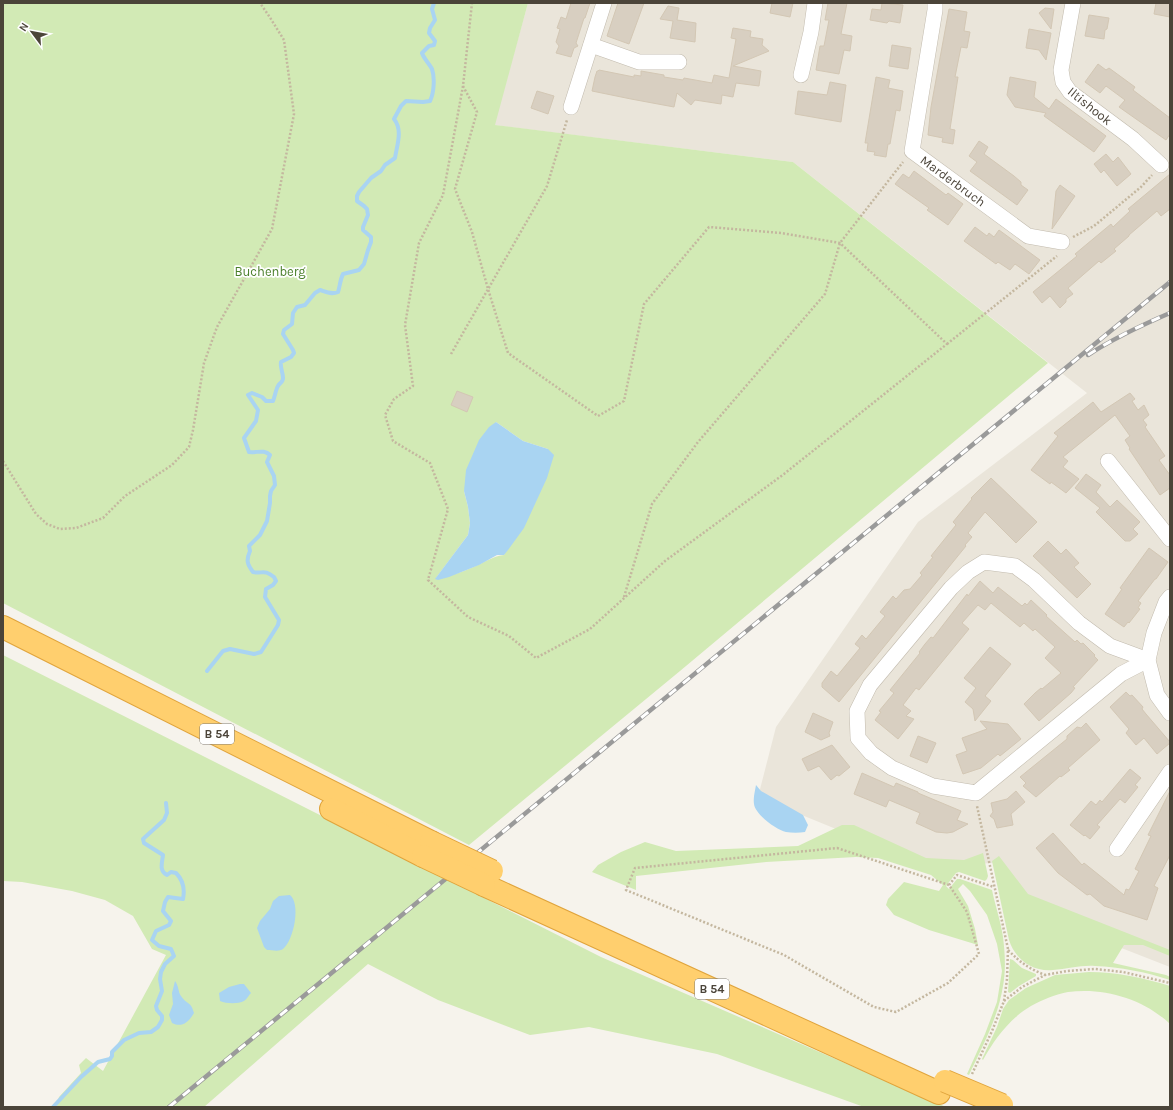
<svg xmlns="http://www.w3.org/2000/svg" width="1173" height="1110" font-family="Karla,sans-serif">
<style>
.residential{fill:#eae5da}
.green{fill:#d2eab5;fill-rule:evenodd}
.water{fill:#a9d4f2}
.lines{fill:none;stroke-linecap:round;stroke-linejoin:round}
.stream{stroke:#a9d4f2;stroke-width:4}
.building{fill:#d8cfc1;stroke:#d3c7b4}
.street-casing{stroke:#c2bbae;stroke-width:16}
.highway-casing{stroke:#e0a43c;stroke-width:24}
.path{stroke:#c4b79f;stroke-width:2.5;stroke-dasharray:2 2;stroke-linecap:butt}
.street{stroke:#fff;stroke-width:15}
.highway{stroke:#ffcf6e;stroke-width:22}
.rail-casing{stroke:#9a9a9a;stroke-width:4.5}
.rail{stroke:#fff;stroke-width:3;stroke-dasharray:9;stroke-linecap:butt}
.highway-bridge-casing{stroke:#e0a43c;stroke-width:24;stroke-linecap:butt}
.highway-bridge{stroke:#ffcf6e;stroke-width:22}
.labels{text-anchor:middle;dominant-baseline:central;stroke-width:3.5;stroke-linejoin:round;paint-order:stroke}
.shield{fill:#fff;stroke:#817c74;stroke-width:1}
.shield-label{font-size:12px;font-weight:bold;fill:#4b4439}
.street-label{font-size:13px;fill:#4b4439;stroke:#fff}
.park-label{font-size:13px;fill:#4a7f2a;stroke:#fff}
</style>
<rect width="100%" height="100%" fill="#f6f3ec"/>
<path class="residential" d="M 528,3 L 1170,3 L 1170,967 L 1024,910 L 993,863 L 929,867 L 758,797 L 776,727 L 918,522 L 1087,393 L 793,162 L 494,125 Z"/>
<g class="green">
<path d="M 3,3 L 528,3 L 495,125 L 793,162 L 1048,363 L 680,671 L 469,845 L 3,603 ZM 496,422 L 523,441 L 548,449 L 504,555 C 495,556 488,560 480,564 C 466,571 451,576 436,578 L 468,535 L 470,523 L 468,507 L 464,491 Z"/>
<path d="M 3,655 L 601,957 L 946,1107 L 864,1107 L 717,1054 L 589,1027 L 530,1035 L 438,1000 L 368,964 L 204,1107 L 56,1107 L 59,1097 L 81,1073 L 79,1065 L 86,1058 L 103,1071 L 166,955 L 152,949 L 133,916 L 105,900 L 72,891 L 22,882 L 3,881 Z"/>
<path d="M 842,825 L 854,825 L 926,858 L 964,860 L 983,853 L 988,876 L 987,879 L 985,881 L 959,872 L 956,873 L 946,886 L 949,889 L 957,879 L 960,879 L 992,890 C 995,905 1001,922 1003,937 C 1005,953 1006,970 1003,986 C 998,1018 982,1047 969,1075 L 967,1074 L 985,1034 L 997,1002 L 1002,971 L 997,944 L 987,915 L 970,891 L 963,884 L 958,889 L 968,906 L 975,929 L 978,945 L 929,930 L 894,915 L 886,905 L 888,899 L 904,882 L 939,891 L 943,885 L 931,875 L 878,858 L 856,857 L 766,862 L 636,876 L 636,890 L 592,872 L 598,865 L 621,852 L 645,842 L 676,851 L 798,846 Z"/>
<path d="M 999,856 L 1028,894 L 1170,950 L 1170,956 L 1143,945 L 1124,945 L 1113,963 L 1166,975 L 1170,977 L 1170,980 C 1146,972 1120,967 1095,966 C 1081,965 1067,969 1053,970 C 1032,972 1015,959 1009,940 L 992,861 Z"/>
<path d="M 1010,959 L 1013,960 L 1022,968 L 1036,974 L 1036,976 L 1019,986 L 1010,993 L 1008,992 Z"/>
<path d="M 1089,972 C 1116,972 1144,978 1170,986 L 1170,1024 C 1144,999 1104,987 1068,992 C 1056,994 1042,1000 1031,1006 C 1010,1018 994,1040 983,1060 L 982,1059 L 997,1027 L 1003,1009 L 1009,1000 L 1026,988 L 1055,975 Z"/>
</g>
<g class="water">
<path d="M 496,422 L 523,441 L 548,449 L 554,455 L 547,478 L 524,528 L 508,550 L 504,555 L 497,555 L 479,565 L 449,577 L 438,580 L 435,579 L 468,535 L 470,523 L 468,507 L 464,491 L 466,470 L 479,440 L 489,427 Z"/>
<path d="M 756,785 L 761,791 L 803,815 L 808,825 L 805,832 C 799,833 792,833 786,832 C 776,830 755,814 754,804 C 753,798 755,791 756,785 Z"/>
<path d="M 290,895 C 301,904 294,940 283,949 C 279,952 272,950 267,950 L 264,947 L 257,928 L 260,921 L 270,909 L 273,901 L 279,896 Z"/>
<path d="M 175,981 C 179,986 178,992 181,996 C 187,1005 191,1001 194,1013 C 189,1022 182,1028 172,1023 L 169,1015 L 173,1004 L 172,993 Z"/>
<path d="M 240,984 L 244,984 L 251,993 C 249,995 247,999 244,1001 C 238,1004 227,1004 220,1001 L 219,993 L 229,987 Z"/>
</g>
<g class="lines">
<g class="stream">
<path d="M 207,671 L 223,651 L 230,649 L 254,654 L 261,652 L 278,625 L 279,620 L 265,597 L 266,589 L 273,585 L 276,581 L 274,577 C 264,569 263,574 253,572 C 247,564 246,560 250,551 L 249,546 L 260,535 L 267,521 L 270,503 L 270,496 L 271,491 L 275,485 L 274,476 L 267,462 L 270,455 C 264,449 257,453 249,452 L 244,438 L 256,421 L 258,410 L 248,395 L 252,393 L 262,397 L 266,401 L 273,401 C 275,396 276,389 278,386 C 280,382 283,383 283,378 C 283,372 280,368 281,362 L 291,357 L 294,353 L 293,350 L 283,334 L 284,330 L 292,324 L 293,313 L 297,307 L 305,305 L 315,293 L 320,290 C 326,292 332,295 338,292 C 340,286 340,280 343,274 L 359,270 L 364,264 L 368,250 L 371,242 L 371,237 L 363,230 L 363,227 L 368,215 L 367,209 L 364,206 L 357,201 L 357,196 L 359,192 L 371,178 L 381,171 L 385,165 L 395,158 C 397,145 403,130 394,119 L 401,106 L 406,101 L 423,102 L 430,101 C 434,93 435,78 432,69 C 429,63 424,59 422,53 L 429,46 L 434,45 L 435,41 L 429,33 L 430,28 L 435,20 L 432,9 L 434,3"/>
<path d="M 53,1107 L 81,1077 L 98,1062 L 110,1059 L 112,1056 L 112,1052 L 124,1040 L 139,1033 L 151,1032 L 158,1027 L 162,1020 L 162,1016 L 157,1010 L 156,1006 L 162,991 L 160,979 L 161,972 L 165,964 L 174,956 L 171,949 L 159,946 L 152,940 L 156,931 L 169,925 L 171,921 L 163,911 L 165,902 L 168,897 L 183,899 C 185,889 183,880 176,873 L 171,872 L 167,875 C 159,871 162,863 163,855 L 144,843 L 143,839 L 164,820 L 167,813 L 166,803"/>
</g>
</g>
<g class="building">
<path d="M 571,3 L 590,3 L 585,18 L 584,18 L 576,43 L 578,46 L 574,48 L 571,57 L 556,53 L 559,46 L 556,42 L 560,29 L 557,28 L 561,17 L 566,19 Z"/>
<path d="M 618,3 L 644,3 L 629,44 L 607,36 Z"/>
<path d="M 772,3 L 793,3 L 790,17 L 770,13 Z"/>
<path d="M 828,3 L 847,3 L 841,34 L 852,36 L 850,51 L 844,50 L 839,74 L 816,70 L 820,46 L 824,46 L 829,20 L 825,20 Z"/>
<path d="M 882,3 L 903,5 L 900,23 L 889,21 L 887,23 L 870,20 L 872,9 L 881,10 Z"/>
<path d="M 1156,3 L 1170,3 L 1170,17 L 1154,14 Z"/>
<path d="M 668,6 L 679,8 L 677,20 L 696,23 L 695,42 L 670,38 L 673,21 L 660,19 Z"/>
<path d="M 1045,8 L 1054,9 L 1051,29 L 1039,13 Z"/>
<path d="M 949,9 L 967,12 L 964,31 L 970,32 L 967,48 L 961,47 L 955,77 L 958,77 L 950,129 L 955,130 L 953,144 L 942,142 L 943,138 L 928,135 L 931,107 Z"/>
<path d="M 1089,15 L 1109,18 L 1107,29 L 1105,30 L 1104,39 L 1085,36 Z"/>
<path d="M 733,28 L 751,31 L 750,37 L 763,39 L 762,45 L 769,51 L 733,66 L 761,71 L 759,86 L 736,83 L 733,97 L 722,95 L 721,104 L 695,100 L 691,105 L 677,93 L 674,107 L 631,99 L 592,91 L 595,77 L 597,71 L 598,71 L 599,70 L 634,77 L 634,75 L 641,76 L 641,71 L 664,75 L 664,77 L 683,80 L 684,78 L 712,83 L 714,75 L 729,78 L 736,39 L 731,38 Z"/>
<path d="M 1029,29 L 1051,33 L 1046,60 L 1039,50 L 1026,48 Z"/>
<path d="M 892,45 L 911,48 L 908,69 L 889,66 Z"/>
<path d="M 1098,64 L 1106,70 L 1109,68 L 1135,87 L 1133,90 L 1170,118 L 1170,134 L 1166,140 L 1119,107 L 1125,100 L 1106,86 L 1100,93 L 1085,82 Z"/>
<path d="M 876,77 L 890,80 L 888,88 L 903,91 L 900,111 L 896,110 L 890,144 L 888,144 L 886,157 L 874,155 L 875,152 L 867,151 L 868,143 L 865,143 Z"/>
<path d="M 1010,77 L 1036,82 L 1034,97 L 1049,109 L 1056,99 L 1106,136 L 1094,152 L 1044,116 L 1046,113 L 1015,107 L 1007,95 Z"/>
<path d="M 830,82 L 846,85 L 841,122 L 795,114 L 798,91 L 827,95 Z"/>
<path d="M 537,91 L 554,96 L 548,114 L 531,108 Z"/>
<path d="M 979,141 L 988,147 L 984,154 L 1014,176 L 1021,182 L 1021,185 L 1028,190 L 1017,205 L 970,171 L 977,162 L 969,156 Z"/>
<path d="M 1106,154 L 1113,162 L 1118,157 L 1131,174 L 1117,186 L 1104,170 L 1101,173 L 1094,164 Z"/>
<path d="M 914,171 L 946,195 L 948,193 L 963,204 L 948,225 L 927,210 L 929,208 L 895,184 L 903,174 L 909,178 Z"/>
<path d="M 1170,174 L 1170,209 L 1161,216 L 1157,211 L 1129,235 L 1129,236 L 1114,249 L 1116,251 L 1101,263 L 1099,261 L 1068,288 L 1073,294 L 1066,299 L 1066,302 L 1060,308 L 1050,296 L 1042,303 L 1033,292 L 1077,256 L 1075,254 L 1111,224 L 1113,227 L 1130,211 L 1128,209 Z"/>
<path d="M 1060,185 L 1075,196 L 1052,229 L 1056,191 Z"/>
<path d="M 975,227 L 987,236 L 989,233 L 994,237 L 999,230 L 1040,260 L 1029,274 L 1015,264 L 1010,270 L 998,262 L 996,264 L 964,241 Z"/>
<path d="M 457,391 L 473,397 L 467,412 L 451,405 Z"/>
<path d="M 1130,393 L 1135,399 L 1132,401 L 1138,410 L 1144,405 L 1149,415 L 1143,420 L 1147,425 L 1145,427 L 1165,456 L 1159,460 L 1170,475 L 1170,488 L 1160,495 L 1129,449 L 1130,448 L 1125,440 L 1130,436 L 1115,415 L 1063,457 L 1068,461 L 1063,467 L 1079,479 L 1066,493 L 1051,482 L 1050,484 L 1031,470 L 1058,436 L 1054,433 L 1093,402 L 1101,412 Z"/>
<path d="M 1086,474 L 1101,485 L 1096,492 L 1110,507 L 1117,500 L 1140,522 L 1133,529 L 1138,534 L 1130,541 L 1125,541 L 1096,512 L 1100,508 L 1075,488 Z"/>
<path d="M 991,478 L 1037,522 L 1016,543 L 985,512 L 968,533 L 972,537 L 965,545 L 966,546 L 839,702 L 822,687 L 822,683 L 831,671 L 837,676 L 860,648 L 855,644 L 862,635 L 866,639 L 885,616 L 880,612 L 893,596 L 896,599 L 904,590 L 910,589 L 922,575 L 920,573 L 933,557 L 931,556 L 956,525 L 953,522 L 972,499 L 971,498 Z"/>
<path d="M 1048,541 L 1061,554 L 1066,549 L 1079,563 L 1074,567 L 1091,584 L 1077,598 L 1033,556 Z"/>
<path d="M 1149,548 L 1168,562 L 1156,579 L 1155,579 L 1138,601 L 1141,603 L 1138,608 L 1140,609 L 1129,623 L 1128,622 L 1124,627 L 1105,614 L 1122,589 L 1120,588 Z"/>
<path d="M 980,581 L 993,593 L 998,587 L 1022,606 L 1025,603 L 1027,605 L 1031,600 L 1047,615 L 1046,616 L 1075,642 L 1077,640 L 1081,644 L 1083,643 L 1095,655 L 1094,656 L 1098,660 L 1073,687 L 1075,688 L 1071,693 L 1039,721 L 1024,704 L 1035,693 L 1041,688 L 1042,689 L 1061,673 L 1045,658 L 1055,647 L 1035,629 L 1033,631 L 1024,623 L 1020,627 L 991,603 L 985,610 L 978,605 L 962,623 L 969,629 L 919,690 L 916,688 L 903,705 L 911,711 L 906,716 L 914,719 L 898,739 L 875,720 L 881,712 L 879,711 L 894,693 L 890,690 L 920,653 L 919,652 L 925,644 L 931,637 L 933,638 L 967,594 L 968,596 Z"/>
<path d="M 990,647 L 1011,664 L 985,696 L 991,701 L 975,721 L 973,709 L 965,702 L 976,688 L 964,678 Z"/>
<path d="M 1126,692 L 1130,696 L 1132,695 L 1143,707 L 1142,709 L 1146,714 L 1170,742 L 1170,743 L 1157,754 L 1144,738 L 1136,745 L 1126,733 L 1129,729 L 1110,707 Z"/>
<path d="M 813,713 L 833,722 L 829,733 L 830,736 L 821,740 L 805,732 Z"/>
<path d="M 980,721 L 1008,724 L 1021,739 L 1000,756 L 998,754 L 981,768 L 963,774 L 956,755 L 967,751 L 962,738 L 987,729 Z"/>
<path d="M 1086,723 L 1100,740 L 1068,768 L 1070,770 L 1061,777 L 1060,776 L 1036,797 L 1023,786 L 1026,783 L 1020,777 L 1067,739 L 1067,736 L 1077,727 L 1081,728 Z"/>
<path d="M 918,736 L 936,743 L 927,763 L 910,756 Z"/>
<path d="M 832,745 L 850,767 L 839,776 L 837,775 L 831,780 L 819,766 L 808,771 L 802,759 Z"/>
<path d="M 1130,769 L 1141,778 L 1135,785 L 1138,787 L 1125,803 L 1120,799 L 1097,825 L 1100,827 L 1090,839 L 1085,835 L 1084,836 L 1070,825 L 1091,801 L 1096,805 L 1100,800 L 1102,802 Z"/>
<path d="M 862,773 L 894,787 L 896,783 L 918,792 L 918,793 L 961,811 L 957,820 L 968,824 L 953,832 L 947,833 L 936,832 L 916,823 L 920,813 L 889,800 L 886,807 L 854,794 Z"/>
<path d="M 1016,791 L 1025,802 L 1011,814 L 1013,825 L 997,828 L 994,819 L 990,816 L 993,812 L 991,803 L 1007,799 Z"/>
<path d="M 1170,791 L 1170,855 L 1154,886 L 1158,888 L 1147,920 L 1104,906 L 1090,894 L 1087,895 L 1058,873 L 1036,848 L 1053,833 L 1082,865 L 1084,863 L 1124,895 L 1126,889 L 1129,890 L 1139,871 L 1135,869 L 1151,836 L 1148,835 Z"/>
</g>
<g class="lines">
<defs>
<g id="street">
<path d="M 935,3 L 935,10 L 912,151 L 1028,236 L 1062,242"/>
<path d="M 1073,3 L 1061,70 L 1063,82 L 1070,92 L 1133,139 L 1161,165"/>
<path d="M 591,45 L 639,62 L 679,62"/>
<path d="M 801,75 L 811,32 L 815,3"/>
<path d="M 571,107 L 604,3"/>
<path d="M 1108,461 L 1170,539"/>
<path d="M 984,562 L 1015,566 L 1034,580 L 1079,623 L 1110,646 L 1148,660 L 1121,674 L 976,793 L 933,786 L 892,768 L 871,753 L 858,738 L 857,711 L 870,685 L 951,588 L 968,572 Z"/>
<path d="M 1170,597 L 1166,602 L 1154,633 L 1148,660 L 1157,695 L 1170,713"/>
<path d="M 1117,849 L 1170,772"/>
</g>
<g id="highway">
<path d="M 3,627 L 431,842"/>
<path d="M 331,809 L 423,856"/>
<path d="M 484,885 L 939,1093"/>
</g>
</defs>
<use href="#street" class="street-casing"/>
<use href="#highway" class="highway-casing"/>
<g class="path">
<path d="M 463,86 L 477,112 L 455,189 L 472,232 L 488,289 L 508,353 L 598,416 L 624,401 L 644,304 L 709,227 L 781,233 L 840,243 L 947,344 L 784,474 L 665,561 L 590,629 L 536,658 L 509,636 L 468,617 L 428,580 L 448,509 L 430,463 L 393,441 L 385,415 L 394,399 L 413,386 L 405,325 L 419,243 L 443,195 L 463,86 L 472,3"/>
<path d="M 1073,237 L 1094,226 L 1141,187 L 1152,175"/>
<path d="M 947,344 L 1057,256"/>
<path d="M 451,354 L 547,186 L 567,120"/>
<path d="M 3,461 L 36,514 L 47,524 L 60,529 L 76,528 L 103,518 L 125,496 L 172,465 L 189,447 L 193,430 L 204,363 L 217,327 L 272,229 L 294,114 L 284,40 L 269,16 L 260,3"/>
<path d="M 624,597 L 652,504 L 698,442 L 825,294 L 840,243 L 903,162"/>
<path d="M 837,848 L 949,885 L 967,912 L 979,954 L 948,983 L 896,1012 L 874,1007 L 784,955 L 626,890 L 635,868 Z"/>
<path d="M 949,885 L 957,875 L 994,887"/>
<path d="M 1008,950 C 1021,963 1028,968 1045,975"/>
<path d="M 1004,1001 L 1022,987 L 1045,975 L 1067,971 L 1095,969 L 1123,972 L 1170,983"/>
<path d="M 972,1074 L 992,1031 L 1004,1001 L 1007,979 L 1008,949 L 977,806"/>
</g>
<use href="#street" class="street"/>
<use href="#highway" class="highway"/>
<defs>
<g id="rail">
<path d="M 1088,355 C 1114,338 1142,325 1170,313"/>
<path d="M 169,1107 L 1170,282"/>
</g>
</defs>
<use href="#rail" class="rail-casing"/>
<use href="#rail" class="rail"/>
<defs>
<g id="highway-bridge">
<path d="M 431,842 L 492,871"/>
<path d="M 423,856 L 484,885"/>
<path d="M 945,1081 L 1002,1105"/>
</g>
</defs>
<use href="#highway-bridge" class="highway-bridge-casing"/>
<use href="#highway-bridge" class="highway-bridge"/>
</g>
<g class="labels">
<g class="shield">
<rect x="200" y="724" width="34" height="20" rx="3"/>
<rect x="695" y="979" width="34" height="20" rx="3"/>
</g>
<g class="shield-label">
<text x="217" y="734">B 54</text>
<text x="712" y="989">B 54</text>
</g>
<g class="street-label">
<text transform="translate(1090 106) rotate(39)">Iltishook</text>
<text transform="translate(953 181) rotate(36)">Marderbruch</text>
</g>
<g class="park-label">
<text x="270" y="271">Buchenberg</text>
</g>
</g>
<rect width="1173" height="1110" fill="none" stroke="#4b4439" stroke-width="8"/>
<g transform="translate(32 32) rotate(302)" stroke="#ffffff" stroke-width="3" paint-order="stroke">
<path d="M0-3L7 15L0 10L-7 15Z" fill="#4b4439"/>
<text y="-6" font-size="11" font-weight="bold" text-anchor="middle" fill="#4b4439">N</text>
</g>
</svg>
